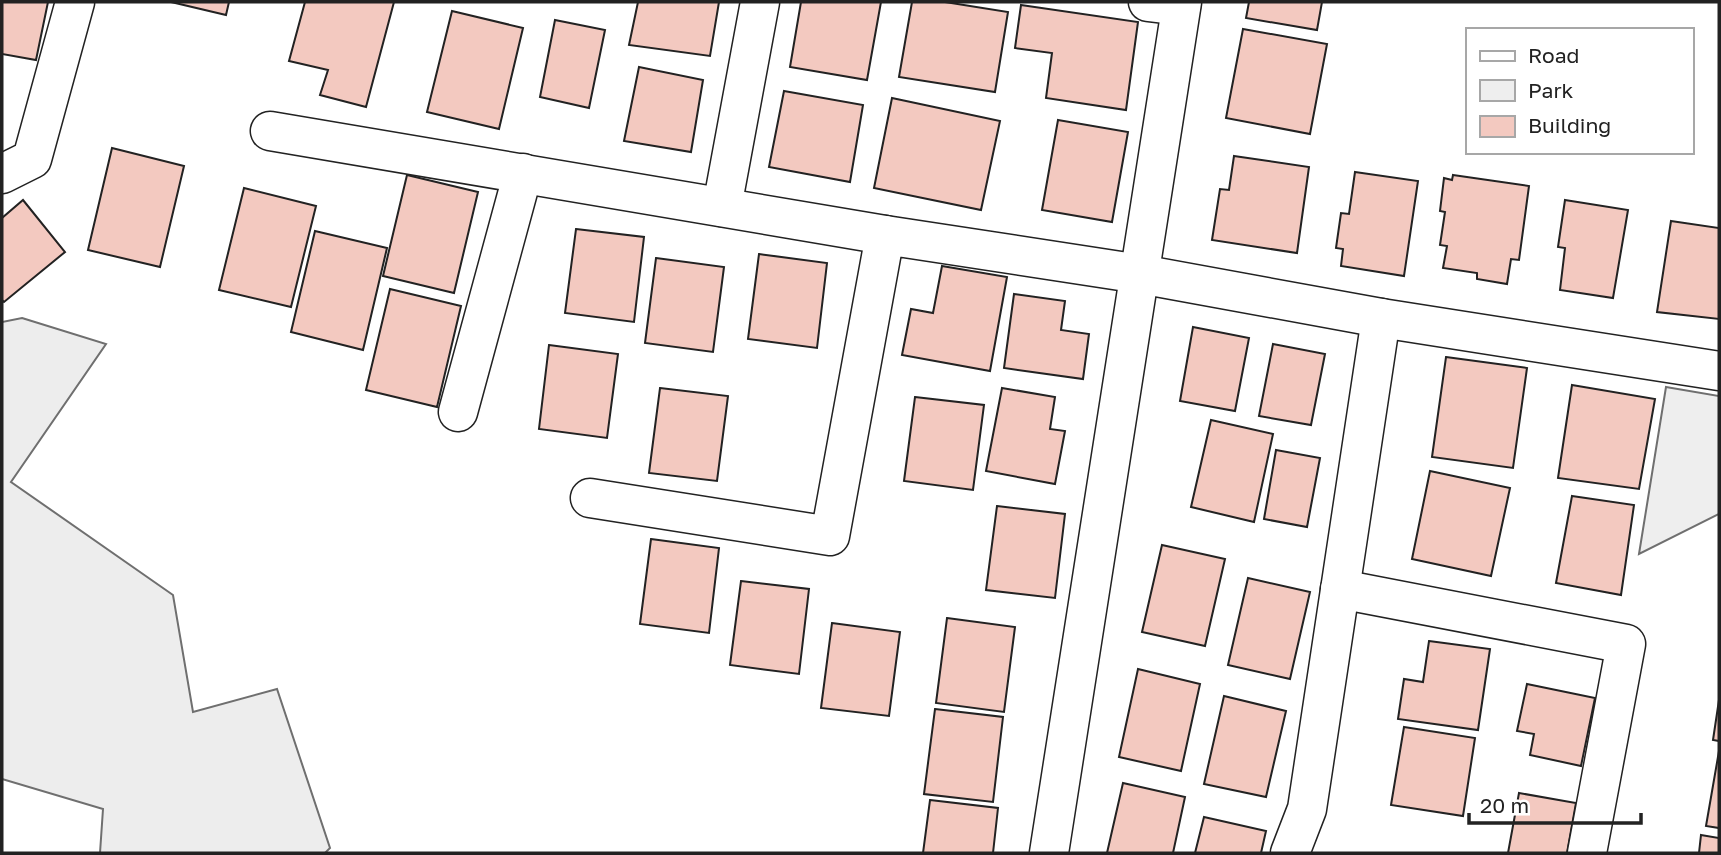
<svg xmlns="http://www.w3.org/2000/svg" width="1721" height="855" font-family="'Golos Text',sans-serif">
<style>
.green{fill:#eee;stroke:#6f6f6f;stroke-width:2}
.parking{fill:#ededed;stroke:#6f6f6f;stroke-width:2}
.building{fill:#f3c9c0;stroke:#222;stroke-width:2}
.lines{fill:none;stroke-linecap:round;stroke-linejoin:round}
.minor-casing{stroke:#222;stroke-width:41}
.minor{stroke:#fff;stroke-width:38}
</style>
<rect width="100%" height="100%" fill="#fff"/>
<path class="green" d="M 1666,387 L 1719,396 L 1719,514 L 1639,554 Z"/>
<path class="parking" d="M 22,318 L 106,344 L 11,482 L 173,595 L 193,712 L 277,689 L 330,848 L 325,853 L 100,853 L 103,809 L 2,779 L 2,322 Z"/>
<g class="building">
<path d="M 2,2 L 48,2 L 36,60 L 2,54 Z"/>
<path d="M 171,2 L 229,2 L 226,15 Z"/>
<path d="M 305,2 L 394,2 L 366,107 L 320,95 L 328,70 L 289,61 Z"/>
<path d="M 638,2 L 719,2 L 710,56 L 629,45 Z"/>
<path d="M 801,2 L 881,2 L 867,80 L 790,67 Z"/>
<path d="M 912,2 L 945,2 L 1008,12 L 995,92 L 899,77 Z"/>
<path d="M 1249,2 L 1322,2 L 1317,30 L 1246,18 Z"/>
<path d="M 1021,5 L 1138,22 L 1126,110 L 1046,98 L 1052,53 L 1015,48 Z"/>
<path d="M 452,11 L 523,28 L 499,129 L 427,112 Z"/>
<path d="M 555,20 L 605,30 L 589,108 L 540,97 Z"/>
<path d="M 1243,29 L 1327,44 L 1310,134 L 1226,118 Z"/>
<path d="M 639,67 L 703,80 L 691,152 L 624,141 Z"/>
<path d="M 784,91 L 863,105 L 850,182 L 769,167 Z"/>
<path d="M 892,98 L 1000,121 L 981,210 L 874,188 Z"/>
<path d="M 1058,120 L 1128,132 L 1112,222 L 1042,210 Z"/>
<path d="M 112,148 L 184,166 L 160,267 L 88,250 Z"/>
<path d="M 1234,156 L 1309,167 L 1297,253 L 1212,240 L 1220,189 L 1229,190 Z"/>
<path d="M 1355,172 L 1418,181 L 1404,276 L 1341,266 L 1343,249 L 1336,248 L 1341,213 L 1349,214 Z"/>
<path d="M 407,175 L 478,192 L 454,293 L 383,276 Z"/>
<path d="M 1453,175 L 1529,186 L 1519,260 L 1511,259 L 1507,284 L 1477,279 L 1477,273 L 1443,268 L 1447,246 L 1440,245 L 1445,212 L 1440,211 L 1444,178 L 1452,180 Z"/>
<path d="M 244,188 L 316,206 L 291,307 L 219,290 Z"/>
<path d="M 23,200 L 65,252 L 4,302 L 2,300 L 2,218 Z"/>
<path d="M 1565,200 L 1628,210 L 1613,298 L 1560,290 L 1565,248 L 1558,247 Z"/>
<path d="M 1671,221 L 1719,228 L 1719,319 L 1657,312 Z"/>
<path d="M 576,229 L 644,237 L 634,322 L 565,313 Z"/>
<path d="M 315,231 L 387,248 L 363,350 L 291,332 Z"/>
<path d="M 759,254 L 827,263 L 817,348 L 748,339 Z"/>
<path d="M 656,258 L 724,267 L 713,352 L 645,343 Z"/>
<path d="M 942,266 L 1007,277 L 990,371 L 902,355 L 911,309 L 933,313 Z"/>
<path d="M 390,289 L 461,306 L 437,407 L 366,390 Z"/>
<path d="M 1014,294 L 1065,301 L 1061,330 L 1089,334 L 1083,379 L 1004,368 Z"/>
<path d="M 1193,327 L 1249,338 L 1235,411 L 1180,401 Z"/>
<path d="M 1273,344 L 1325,354 L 1311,425 L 1259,416 Z"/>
<path d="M 549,345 L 618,354 L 607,438 L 539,429 Z"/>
<path d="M 1446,357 L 1527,368 L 1513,468 L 1432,457 Z"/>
<path d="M 1572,385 L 1655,399 L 1639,489 L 1558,478 Z"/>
<path d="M 660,388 L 728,396 L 717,481 L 649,473 Z"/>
<path d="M 1002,388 L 1055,397 L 1050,429 L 1065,431 L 1055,484 L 986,471 Z"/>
<path d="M 915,397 L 984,405 L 973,490 L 904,481 Z"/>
<path d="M 1211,420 L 1273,434 L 1254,522 L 1191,507 Z"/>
<path d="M 1276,450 L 1320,458 L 1307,527 L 1264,519 Z"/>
<path d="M 1430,471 L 1510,488 L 1491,576 L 1412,559 Z"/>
<path d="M 1572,496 L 1634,505 L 1621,595 L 1556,583 Z"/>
<path d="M 997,506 L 1065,514 L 1055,598 L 986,590 Z"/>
<path d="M 651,539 L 719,548 L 709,633 L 640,624 Z"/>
<path d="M 1162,545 L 1225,559 L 1205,646 L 1142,632 Z"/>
<path d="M 1248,578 L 1310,592 L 1290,679 L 1228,665 Z"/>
<path d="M 741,581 L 809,589 L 799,674 L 730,665 Z"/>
<path d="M 947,618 L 1015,627 L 1004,712 L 936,703 Z"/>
<path d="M 832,623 L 900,632 L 889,716 L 821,708 Z"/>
<path d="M 1429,641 L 1490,649 L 1478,730 L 1398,719 L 1404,679 L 1423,682 Z"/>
<path d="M 1138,669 L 1200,684 L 1181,771 L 1119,757 Z"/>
<path d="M 1527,684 L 1595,698 L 1581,766 L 1530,755 L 1534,734 L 1517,731 Z"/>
<path d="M 1224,696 L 1286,711 L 1266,797 L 1204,784 Z"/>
<path d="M 1719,700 L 1719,741 L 1713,740 Z"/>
<path d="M 935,709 L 1003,717 L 993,802 L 924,794 Z"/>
<path d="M 1404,727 L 1475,738 L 1463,816 L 1391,805 Z"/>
<path d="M 1719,751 L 1719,828 L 1706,826 Z"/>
<path d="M 1123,783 L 1185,797 L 1173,853 L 1107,853 Z"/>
<path d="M 1519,793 L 1576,803 L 1567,853 L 1508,853 Z"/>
<path d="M 930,800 L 998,808 L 993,853 L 923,853 Z"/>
<path d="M 1204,817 L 1266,831 L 1261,853 L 1195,853 Z"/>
<path d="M 1701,835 L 1719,838 L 1719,853 L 1699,853 Z"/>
</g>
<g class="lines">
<defs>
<g id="minor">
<path d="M 1148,2 L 1181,6"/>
<path d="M 270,131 L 885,235"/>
<path d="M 2,174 L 32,159 L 75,2"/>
<path d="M 722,207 L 760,2"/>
<path d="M 1381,318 L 1719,371"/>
<path d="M 458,412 L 523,173"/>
<path d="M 590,498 L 830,536 L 885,235 L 1140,274 L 1381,318 L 1307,809 L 1290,853"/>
<path d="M 1340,589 L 1626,644 L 1587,853"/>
<path d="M 1049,853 L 1182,2"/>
</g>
</defs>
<use href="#minor" class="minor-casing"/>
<use href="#minor" class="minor"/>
</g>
<rect width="1721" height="855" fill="none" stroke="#222222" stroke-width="7"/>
<rect x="1466" y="28" width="228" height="126" fill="#ffffff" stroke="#a7a7a7" stroke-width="2"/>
<rect x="1480" y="51" width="35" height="10" fill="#ffffff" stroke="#a7a7a7" stroke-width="2"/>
<text x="1528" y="63" font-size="21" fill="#222222">Road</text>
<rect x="1480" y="80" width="35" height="21" fill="#eeeeee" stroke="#a7a7a7" stroke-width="2"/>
<text x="1528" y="98" font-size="21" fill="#222222">Park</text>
<rect x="1480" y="116" width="35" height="21" fill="#f3c9c0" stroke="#a7a7a7" stroke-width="2"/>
<text x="1528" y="133" font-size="21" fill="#222222">Building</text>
<path d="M1469 813v10h172v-10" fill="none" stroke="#222222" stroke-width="3.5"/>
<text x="1480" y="813" font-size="21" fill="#222222" stroke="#ffffff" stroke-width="5" paint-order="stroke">20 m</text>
</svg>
